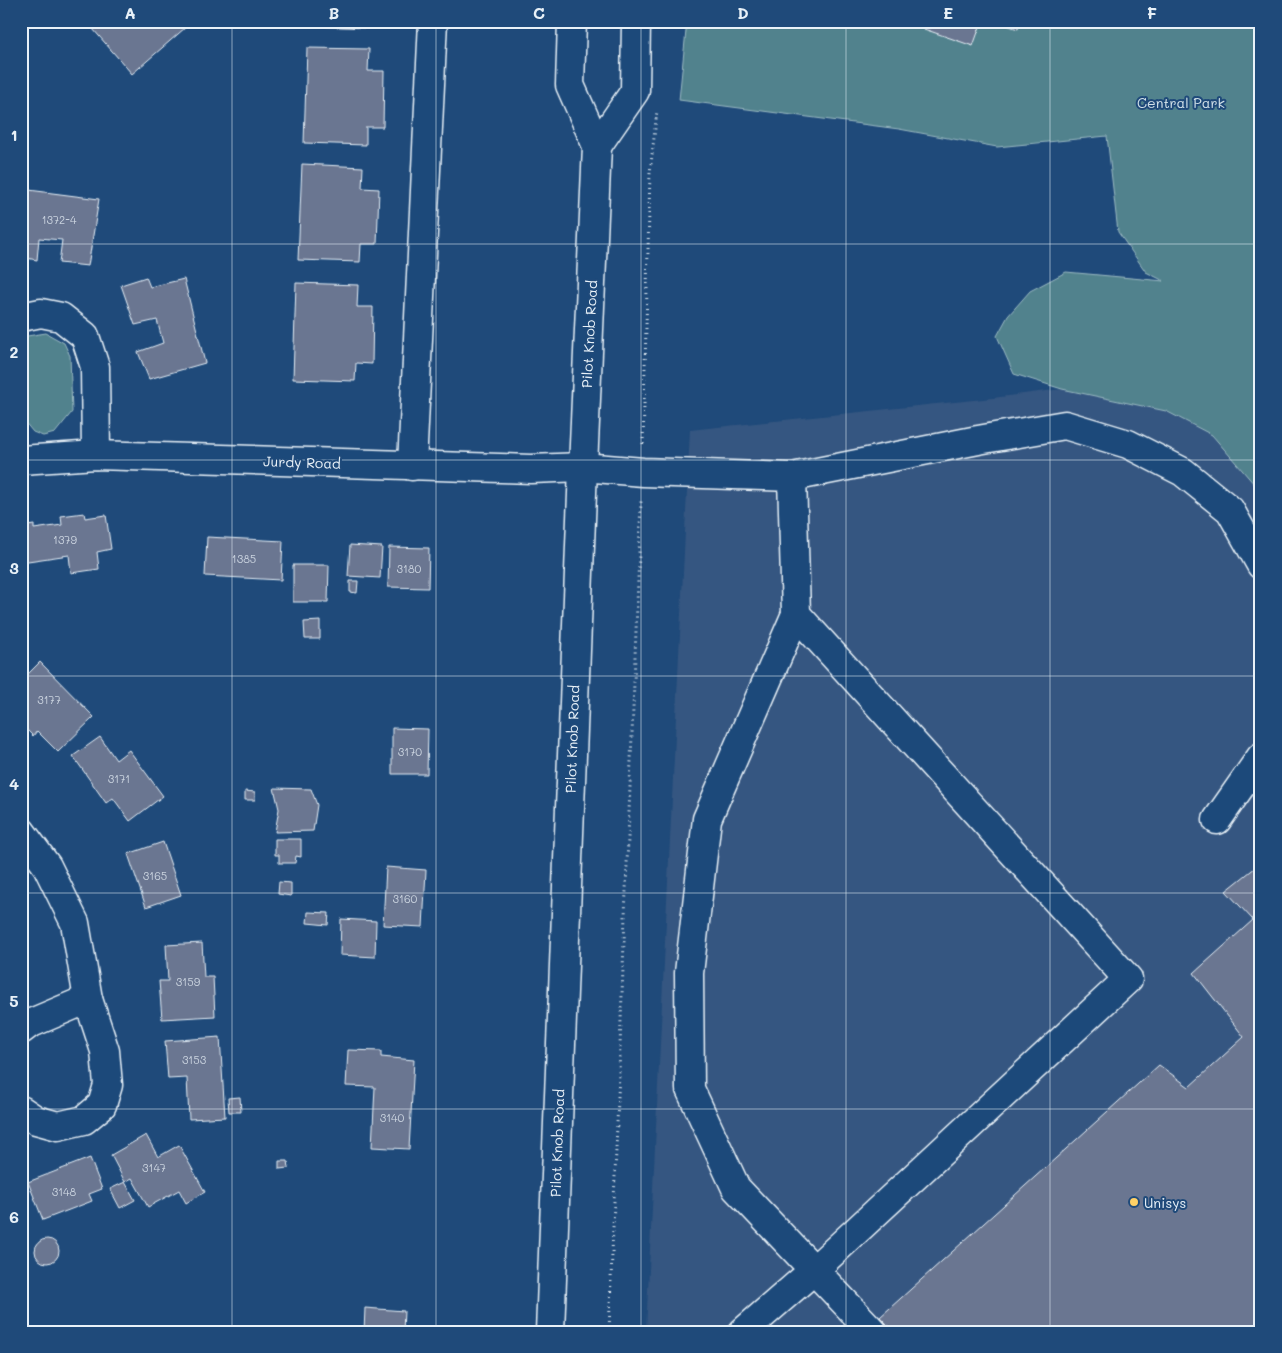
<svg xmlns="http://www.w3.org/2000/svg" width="1282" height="1353" font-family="Mali,sans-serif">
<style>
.built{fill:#365781}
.green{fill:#51828d;stroke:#9cbac2}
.building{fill:#6b7691;stroke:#e8f1f8}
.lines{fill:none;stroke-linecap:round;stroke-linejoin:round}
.minor-casing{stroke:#e8f1f8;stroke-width:31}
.major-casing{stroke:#e8f1f8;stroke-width:31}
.path{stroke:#e8f1f8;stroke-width:3;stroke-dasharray:1 4;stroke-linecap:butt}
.minor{stroke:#1f4a7a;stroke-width:28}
.major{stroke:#1f4a7a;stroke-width:28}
.grid{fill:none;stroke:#e8f1f8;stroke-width:1;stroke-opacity:0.55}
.poi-dot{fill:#ffd166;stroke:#1f4a7a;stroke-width:2}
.labels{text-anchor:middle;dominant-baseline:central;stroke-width:4;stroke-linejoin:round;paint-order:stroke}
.number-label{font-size:11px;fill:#c9d2de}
.park-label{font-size:14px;fill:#d1e0e8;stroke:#1f4a7a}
.street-label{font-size:14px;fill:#e8f1f8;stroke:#1f4a7a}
.poi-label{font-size:14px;fill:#e8f1f8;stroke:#1f4a7a;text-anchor:start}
.neatline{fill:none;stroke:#e8f1f8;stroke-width:2}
.grid-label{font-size:16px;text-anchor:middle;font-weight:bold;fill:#e8f1f8}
</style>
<rect width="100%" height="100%" fill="#1f4a7a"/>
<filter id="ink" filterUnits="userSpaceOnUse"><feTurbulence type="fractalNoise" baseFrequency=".02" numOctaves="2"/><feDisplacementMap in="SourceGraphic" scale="10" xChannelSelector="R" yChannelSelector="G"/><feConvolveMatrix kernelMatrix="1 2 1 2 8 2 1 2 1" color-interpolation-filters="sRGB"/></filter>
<g filter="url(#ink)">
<path class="built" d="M 1062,389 L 1166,411 L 1212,435 L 1261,492 L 1261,1332 L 646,1332 L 690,430 L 993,398 Z"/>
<g class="green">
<path d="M 687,21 L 1261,21 L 1261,492 L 1212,435 L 1166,411 L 1062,389 L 1014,374 L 997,336 L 1008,316 L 1030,291 L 1066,272 L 1164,281 L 1146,272 L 1118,232 L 1107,136 L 997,147 L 899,129 L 679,100 Z"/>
<path d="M 46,333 L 64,343 L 70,356 L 72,412 L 55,433 L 43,436 L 33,432 L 24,421 L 21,416 L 21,337 Z"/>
</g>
<g class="building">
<path d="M 86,21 L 193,21 L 132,74 Z"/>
<path d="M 309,21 L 370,21 L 370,28 L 309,26 Z"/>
<path d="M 927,21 L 982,21 L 973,46 L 924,29 Z"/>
<path d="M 995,21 L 1021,21 L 1018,29 Z"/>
<path d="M 307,48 L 369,49 L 368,71 L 384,71 L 383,127 L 366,127 L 366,145 L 304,143 Z"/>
<path d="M 302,164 L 363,167 L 362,188 L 379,189 L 377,244 L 361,244 L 360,262 L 298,260 Z"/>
<path d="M 21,189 L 99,199 L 88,266 L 59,263 L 62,240 L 39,238 L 37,260 L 21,257 Z"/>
<path d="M 146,277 L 150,287 L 184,279 L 205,363 L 149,379 L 138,352 L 163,343 L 157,320 L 135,325 L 121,285 Z"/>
<path d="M 296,283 L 358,285 L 357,307 L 373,307 L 372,364 L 356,363 L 355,381 L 293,379 Z"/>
<path d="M 84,513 L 85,518 L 106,515 L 111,549 L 97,552 L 99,569 L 71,573 L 69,555 L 21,562 L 21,527 L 34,525 L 34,529 L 62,525 L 61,516 Z"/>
<path d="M 207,537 L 283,541 L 281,580 L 205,576 Z"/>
<path d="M 350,545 L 382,547 L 380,578 L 348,576 Z"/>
<path d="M 389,547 L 429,548 L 428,588 L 388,587 Z"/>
<path d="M 293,565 L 329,565 L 328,602 L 293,602 Z"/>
<path d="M 350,581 L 358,581 L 357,593 L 350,592 Z"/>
<path d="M 320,621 L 320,639 L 305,639 L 304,622 Z"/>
<path d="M 40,662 L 94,717 L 58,752 L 37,731 L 33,736 L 21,724 L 21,681 Z"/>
<path d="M 392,728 L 428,729 L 427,774 L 392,774 Z"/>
<path d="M 100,737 L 116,760 L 129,750 L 163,796 L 130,821 L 113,798 L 106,803 L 73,756 Z"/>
<path d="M 274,788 L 311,789 L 317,805 L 313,831 L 275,832 L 279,809 Z"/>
<path d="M 245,791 L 255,792 L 255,800 L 245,800 Z"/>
<path d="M 275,839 L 301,839 L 301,857 L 296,856 L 295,863 L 279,863 L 279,855 L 275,855 Z"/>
<path d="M 163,842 L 181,895 L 146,907 L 128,854 Z"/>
<path d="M 1261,863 L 1261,1332 L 895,1332 L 880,1317 L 1159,1065 L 1189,1087 L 1244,1037 L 1194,973 L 1253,920 L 1226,891 Z"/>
<path d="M 386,867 L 426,870 L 423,927 L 383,925 Z"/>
<path d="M 279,882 L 291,883 L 291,896 L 278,894 Z"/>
<path d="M 308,912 L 329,913 L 328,925 L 307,923 Z"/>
<path d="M 341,919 L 376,921 L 375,957 L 340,955 Z"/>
<path d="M 202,943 L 204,977 L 213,977 L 215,1016 L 162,1019 L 159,981 L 168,981 L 166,945 Z"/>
<path d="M 220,1037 L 225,1117 L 189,1119 L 187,1078 L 168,1079 L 165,1041 Z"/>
<path d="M 348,1050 L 381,1051 L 381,1057 L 414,1060 L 409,1149 L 372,1147 L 375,1087 L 346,1086 Z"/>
<path d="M 240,1097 L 241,1112 L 229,1112 L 228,1098 Z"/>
<path d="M 146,1135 L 158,1157 L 179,1145 L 205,1192 L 186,1203 L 179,1190 L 148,1207 L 132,1178 L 125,1182 L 111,1155 Z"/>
<path d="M 90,1158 L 102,1189 L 89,1194 L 92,1201 L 43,1220 L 28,1182 Z"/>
<path d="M 279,1161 L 288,1161 L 289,1168 L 279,1169 Z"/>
<path d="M 125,1182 L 135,1200 L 120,1208 L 110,1189 Z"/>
<circle cx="47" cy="1251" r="12"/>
<path d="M 365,1308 L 404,1311 L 403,1332 L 364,1332 Z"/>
</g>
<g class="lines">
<defs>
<g id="minor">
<path d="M 21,317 L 41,313 L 61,317 L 85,336 L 95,367 L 96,455"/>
<path d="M 21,460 L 96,455 L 531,469 L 583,467 L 643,472 L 792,477 L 978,440 L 1065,425 L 1128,444 L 1183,472 L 1230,510 L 1261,565"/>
<path d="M 412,466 L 433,21"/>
<path d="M 792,477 L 796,614 L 707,819 L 689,973 L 690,1089 L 736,1188 L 873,1332"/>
<path d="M 1217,820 L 1261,757"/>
<path d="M 21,831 L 47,866 L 75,923 L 88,999 L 105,1051 L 108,1085 L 102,1105 L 84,1120 L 58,1126 L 36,1120 L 21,1110"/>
<path d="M 21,1030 L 29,1024 L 88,999"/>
<path d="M 743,1332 L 814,1270 L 1128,979 L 796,614"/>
</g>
<g id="major">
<path d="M 597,146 L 635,91 L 636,21"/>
<path d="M 550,1332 L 583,467 L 597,146 L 570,85 L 572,21"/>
</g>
</defs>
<use href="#minor" class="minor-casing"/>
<use href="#major" class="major-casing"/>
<g class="path">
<path d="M 643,444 L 650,173 L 657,111"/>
<path d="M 609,1332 L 641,501"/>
</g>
<use href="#minor" class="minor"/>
<use href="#major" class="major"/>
</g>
</g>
<path class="grid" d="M 232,21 L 232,1332M 436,21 L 436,1332M 641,21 L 641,1332M 846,21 L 846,1332M 1050,21 L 1050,1332M 21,244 L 1261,244M 21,460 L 1261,460M 21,676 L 1261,676M 21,893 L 1261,893M 21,1109 L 1261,1109"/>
<circle class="poi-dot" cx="1134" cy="1202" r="5"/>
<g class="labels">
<g class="number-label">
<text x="59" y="219">1372-4</text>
<text x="65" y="539">1379</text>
<text x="244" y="558">1385</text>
<text x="409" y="568">3180</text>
<text x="49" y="699">3177</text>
<text x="410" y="751">3170</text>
<text x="119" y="778">3171</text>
<text x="155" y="875">3165</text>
<text x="405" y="898">3160</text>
<text x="188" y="981">3159</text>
<text x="194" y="1059">3153</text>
<text x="392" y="1117">3140</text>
<text x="154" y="1167">3147</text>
<text x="64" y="1191">3148</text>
</g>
<g class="park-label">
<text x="1181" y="102">Central Park</text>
</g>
<g class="street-label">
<text transform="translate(589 334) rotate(-87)">Pilot Knob Road</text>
<text transform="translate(302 462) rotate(2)">Jurdy Road</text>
<text transform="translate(572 739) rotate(-88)">Pilot Knob Road</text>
<text transform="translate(557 1143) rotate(-88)">Pilot Knob Road</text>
</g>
<g class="poi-label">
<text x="1144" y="1202">Unisys</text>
</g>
</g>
<rect width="1282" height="1353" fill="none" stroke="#1f4a7a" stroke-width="55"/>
<rect x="28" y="28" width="1226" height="1298" class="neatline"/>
<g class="grid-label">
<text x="130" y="19">A</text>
<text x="334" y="19">B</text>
<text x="539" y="19">C</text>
<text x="743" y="19">D</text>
<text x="948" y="19">E</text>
<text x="1152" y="19">F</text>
<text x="14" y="141">1</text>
<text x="14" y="358">2</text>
<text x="14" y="574">3</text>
<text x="14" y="790">4</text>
<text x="14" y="1007">5</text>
<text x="14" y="1223">6</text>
</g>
</svg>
